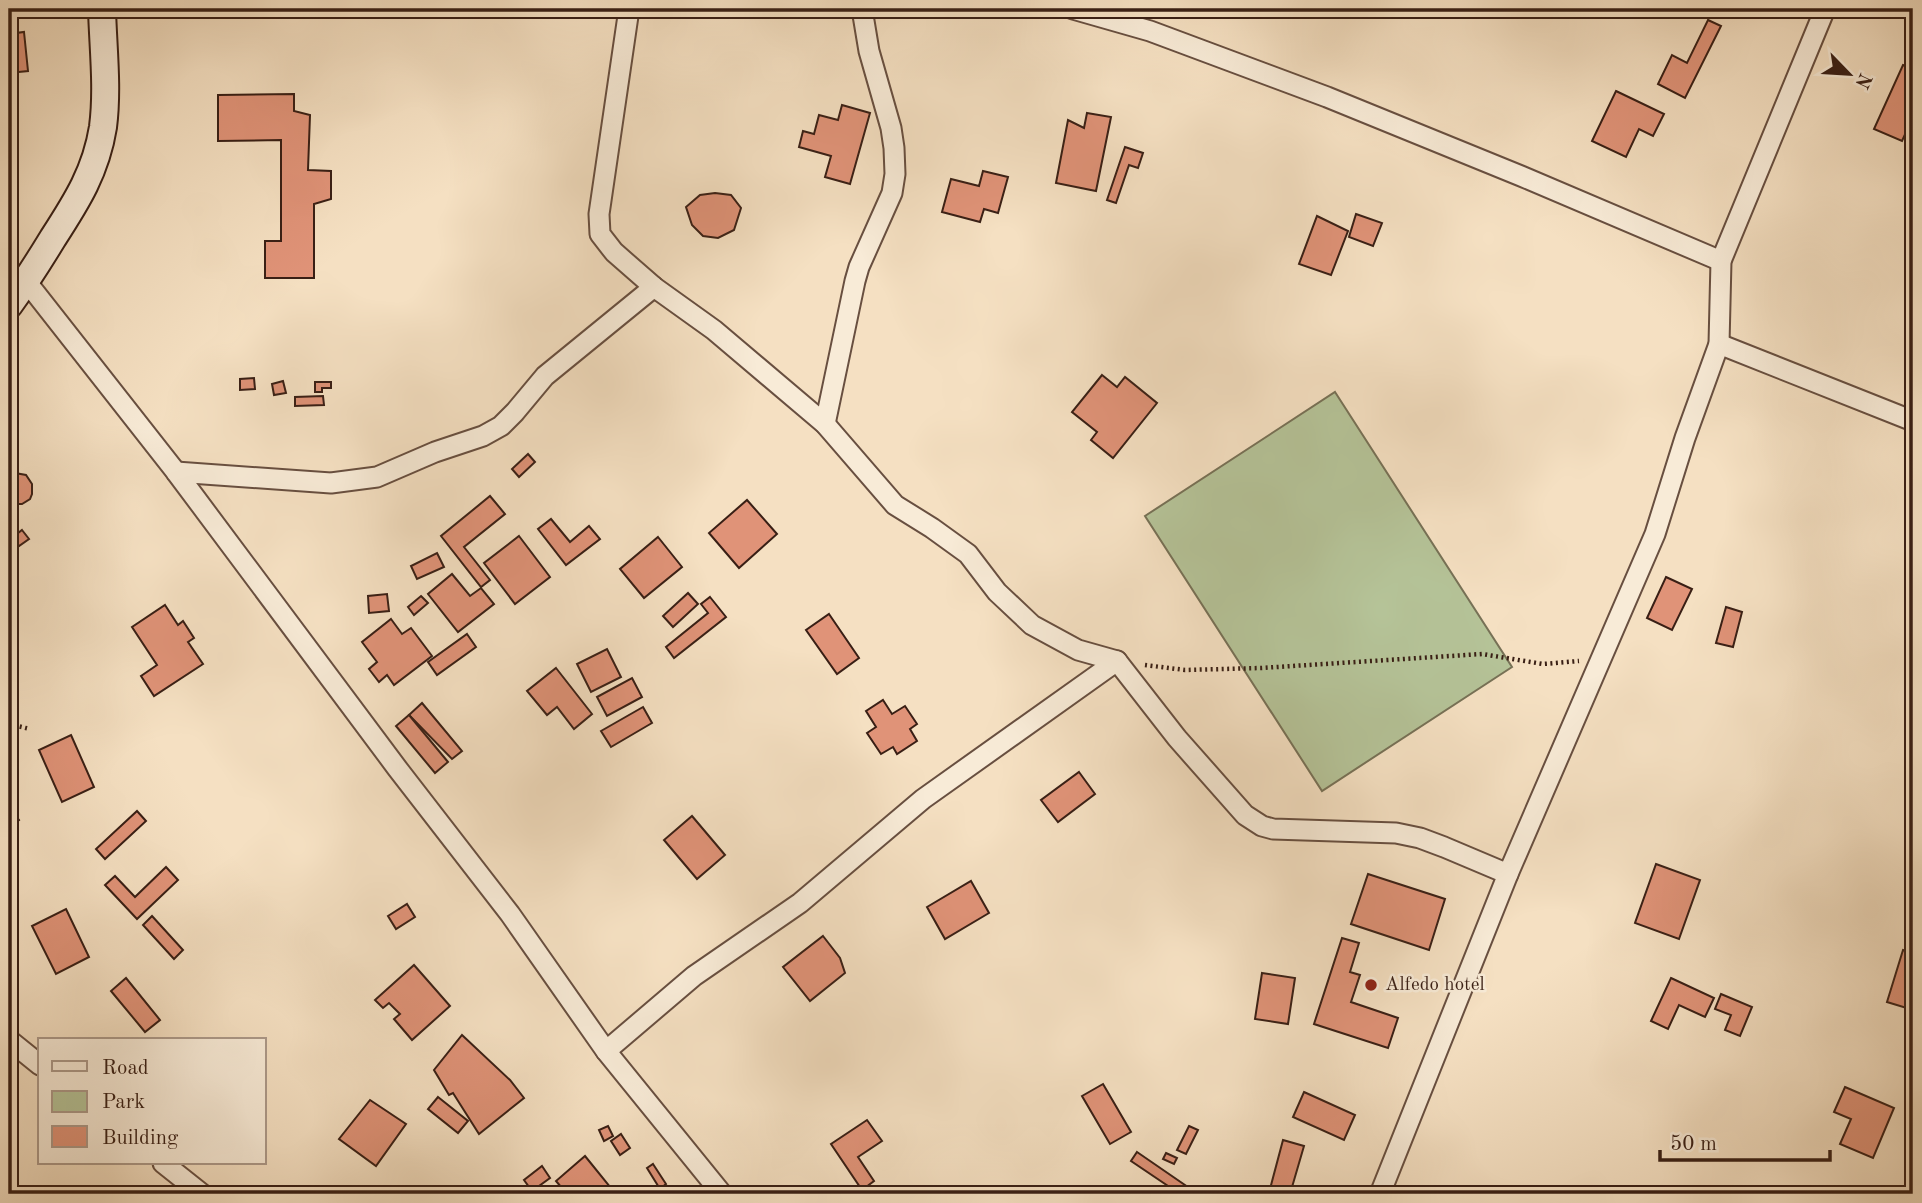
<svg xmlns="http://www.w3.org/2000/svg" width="1922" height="1203" font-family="'Old Standard TT',serif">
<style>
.green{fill:#b5c398;stroke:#777156;stroke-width:2}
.building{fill:#e09378;stroke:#391f15;stroke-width:2}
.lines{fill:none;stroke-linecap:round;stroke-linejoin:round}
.street-casing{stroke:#684f40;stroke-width:23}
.secondary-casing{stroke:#391f15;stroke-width:30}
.path{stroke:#391f15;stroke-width:4.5;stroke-dasharray:2 3.5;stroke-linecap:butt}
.street{stroke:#f8ebd7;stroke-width:19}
.secondary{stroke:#f8ebd7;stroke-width:26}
.poi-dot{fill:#8f2418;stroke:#f8ebd7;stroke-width:2.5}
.labels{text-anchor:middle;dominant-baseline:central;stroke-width:5;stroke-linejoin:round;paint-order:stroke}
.poi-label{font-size:19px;fill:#391f15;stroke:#f8ebd7;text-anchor:start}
</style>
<rect width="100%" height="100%" fill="#f5e0c2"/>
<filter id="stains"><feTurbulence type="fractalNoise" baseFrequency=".00286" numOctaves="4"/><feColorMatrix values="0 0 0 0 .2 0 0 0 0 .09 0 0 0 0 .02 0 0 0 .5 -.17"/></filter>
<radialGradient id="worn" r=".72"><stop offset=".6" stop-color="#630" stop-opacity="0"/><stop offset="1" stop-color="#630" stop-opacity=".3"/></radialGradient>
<path class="green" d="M 1335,392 L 1512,667 L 1322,791 L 1145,516 Z"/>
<g class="building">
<path d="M 9,9 L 17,9 L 17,26 L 9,27 Z"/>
<path d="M 1708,20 L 1721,26 L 1685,98 L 1658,84 L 1672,55 L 1687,63 Z"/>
<path d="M 24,32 L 28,71 L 9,73 L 9,34 Z"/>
<path d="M 1903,65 L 1913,69 L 1913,117 L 1902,141 L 1874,129 Z"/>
<path d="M 9,80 L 12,80 L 10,116 L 9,115 Z"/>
<path d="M 1616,91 L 1664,114 L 1653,136 L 1639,129 L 1626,157 L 1592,141 Z"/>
<path d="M 294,94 L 294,111 L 310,115 L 308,170 L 331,171 L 331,199 L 314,204 L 314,278 L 265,278 L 265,241 L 281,241 L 281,140 L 218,141 L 218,95 Z"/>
<path d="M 842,105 L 870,113 L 850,184 L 825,177 L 831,156 L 799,147 L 803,131 L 814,134 L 819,115 L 838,120 Z"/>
<path d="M 1087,113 L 1111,117 L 1096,191 L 1056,183 L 1068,120 L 1084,128 Z"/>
<rect x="9" y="130" width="8" height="34"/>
<path d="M 1125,147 L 1143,153 L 1138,168 L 1129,165 L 1116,203 L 1107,200 Z"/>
<path d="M 983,171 L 1008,177 L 998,213 L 984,209 L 980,222 L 942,212 L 951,179 L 979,186 Z"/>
<path d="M 715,193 L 731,195 L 741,208 L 734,230 L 718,238 L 703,236 L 692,225 L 686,207 L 700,195 Z"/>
<path d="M 1356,214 L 1382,223 L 1373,246 L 1349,237 Z"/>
<path d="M 1317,216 L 1348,231 L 1331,275 L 1299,264 Z"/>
<path d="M 1102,375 L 1117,387 L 1125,377 L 1157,403 L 1113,458 L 1091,440 L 1097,432 L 1072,412 Z"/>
<path d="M 254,378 L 255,389 L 240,390 L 240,379 Z"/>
<path d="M 283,381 L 286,393 L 274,395 L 272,384 Z"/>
<path d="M 315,382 L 331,382 L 331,388 L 322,388 L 322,392 L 315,392 Z"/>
<path d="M 323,396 L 324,405 L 295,406 L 295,397 Z"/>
<path d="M 528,454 L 535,462 L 519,477 L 512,469 Z"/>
<path d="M 15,473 L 26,475 L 32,484 L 32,494 L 30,499 L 22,504 L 12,504 L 9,502 L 9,476 Z"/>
<path d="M 490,496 L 505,514 L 464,547 L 490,580 L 481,587 L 441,536 Z"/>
<path d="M 747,500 L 777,534 L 739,568 L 709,533 Z"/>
<path d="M 551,519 L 570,542 L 589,526 L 600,539 L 566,565 L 538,529 Z"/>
<path d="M 22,530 L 29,539 L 19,546 L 13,537 Z"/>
<path d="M 519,536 L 550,577 L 515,604 L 484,563 Z"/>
<path d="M 658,537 L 682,567 L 644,598 L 620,569 Z"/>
<path d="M 437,553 L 444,567 L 417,579 L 411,566 Z"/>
<path d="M 452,574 L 470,596 L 481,588 L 494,604 L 458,632 L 428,594 Z"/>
<path d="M 1666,577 L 1692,589 L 1672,630 L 1647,618 Z"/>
<path d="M 688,593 L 698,604 L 673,627 L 663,616 Z"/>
<path d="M 387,594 L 389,611 L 369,613 L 368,596 Z"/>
<path d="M 421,596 L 428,603 L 414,615 L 408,607 Z"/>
<path d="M 710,597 L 726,617 L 674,658 L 666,647 L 708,613 L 701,604 Z"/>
<path d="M 165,605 L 178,625 L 183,621 L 194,638 L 188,642 L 203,664 L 154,696 L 141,676 L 157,665 L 132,627 Z"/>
<path d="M 1726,607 L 1742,612 L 1733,647 L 1716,643 Z"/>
<path d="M 829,614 L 859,658 L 837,674 L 806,630 Z"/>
<path d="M 391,619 L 402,634 L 411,628 L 432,656 L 394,685 L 387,675 L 379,682 L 369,669 L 377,662 L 362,642 Z"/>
<path d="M 467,634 L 476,647 L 437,675 L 428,662 Z"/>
<path d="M 607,649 L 621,677 L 591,692 L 577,664 Z"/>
<path d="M 556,668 L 592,714 L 574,729 L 557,707 L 547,715 L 527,691 Z"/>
<path d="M 632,678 L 642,697 L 607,716 L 597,697 Z"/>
<path d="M 883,700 L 892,714 L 905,706 L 917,724 L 910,729 L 917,741 L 897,754 L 893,747 L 881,754 L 867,733 L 876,727 L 866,711 Z"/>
<path d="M 422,703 L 462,751 L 452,759 L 409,715 Z"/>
<path d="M 643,707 L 652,723 L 611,747 L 601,731 Z"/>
<path d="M 409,715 L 448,762 L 435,773 L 396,726 Z"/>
<path d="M 71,735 L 94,787 L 62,802 L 39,750 Z"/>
<path d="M 1079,772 L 1095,794 L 1058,822 L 1041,800 Z"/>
<path d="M 9,806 L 19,820 L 9,828 Z"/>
<path d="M 137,811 L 146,821 L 105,859 L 96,849 Z"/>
<path d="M 692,816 L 725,855 L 697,879 L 664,840 Z"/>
<path d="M 1656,864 L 1700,880 L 1679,939 L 1635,923 Z"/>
<path d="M 166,867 L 178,880 L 137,919 L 105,885 L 115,876 L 135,897 Z"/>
<path d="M 1368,874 L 1445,899 L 1429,950 L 1351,924 Z"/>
<path d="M 971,881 L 989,913 L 945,939 L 927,907 Z"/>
<path d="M 407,904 L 415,917 L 396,929 L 388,916 Z"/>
<path d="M 66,909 L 89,957 L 56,974 L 32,926 Z"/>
<path d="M 152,916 L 183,950 L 174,959 L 143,925 Z"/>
<path d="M 823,936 L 840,958 L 845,973 L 810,1001 L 783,967 Z"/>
<path d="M 1342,938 L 1359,943 L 1350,972 L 1360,975 L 1351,1002 L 1398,1018 L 1388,1048 L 1314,1024 Z"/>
<path d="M 1903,950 L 1913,954 L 1913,1010 L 1887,1002 Z"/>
<path d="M 414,965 L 450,1006 L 412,1040 L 394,1019 L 400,1014 L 389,1003 L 383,1008 L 375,1000 Z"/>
<path d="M 1262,973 L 1295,978 L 1288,1024 L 1255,1019 Z"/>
<path d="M 126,978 L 160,1020 L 145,1032 L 111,991 Z"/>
<path d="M 1671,978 L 1714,998 L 1705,1017 L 1679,1005 L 1668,1029 L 1651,1021 Z"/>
<path d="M 1721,994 L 1752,1007 L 1740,1036 L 1725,1030 L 1731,1015 L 1715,1009 Z"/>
<path d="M 462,1035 L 510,1080 L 524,1098 L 479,1134 L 453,1093 L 449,1095 L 434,1070 Z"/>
<path d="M 1103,1084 L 1131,1132 L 1110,1144 L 1082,1096 Z"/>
<path d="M 1845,1087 L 1894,1108 L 1873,1158 L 1840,1144 L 1851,1119 L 1834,1112 Z"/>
<path d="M 1304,1092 L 1355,1115 L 1344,1140 L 1293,1117 Z"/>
<path d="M 438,1097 L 468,1121 L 458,1133 L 428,1109 Z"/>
<path d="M 370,1100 L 406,1124 L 376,1166 L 339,1139 Z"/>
<path d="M 867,1120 L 882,1141 L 858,1157 L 874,1181 L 862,1190 L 831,1144 Z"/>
<path d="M 608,1126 L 613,1136 L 604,1141 L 599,1130 Z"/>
<path d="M 1189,1126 L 1198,1130 L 1186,1154 L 1177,1150 Z"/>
<path d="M 621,1134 L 630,1148 L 620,1155 L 611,1141 Z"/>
<path d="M 1283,1140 L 1304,1146 L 1290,1194 L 1270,1189 Z"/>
<path d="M 1137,1152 L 1198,1194 L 1180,1194 L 1131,1161 Z"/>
<path d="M 1166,1153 L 1177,1158 L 1174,1164 L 1163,1159 Z"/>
<path d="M 585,1156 L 611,1188 L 604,1194 L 567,1194 L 556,1181 Z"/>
<path d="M 653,1164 L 666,1184 L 660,1189 L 647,1168 Z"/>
<path d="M 542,1166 L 550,1178 L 532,1191 L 524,1180 Z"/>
</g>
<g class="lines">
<defs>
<g id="street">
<path d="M 629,9 L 599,214 L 600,234 L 614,252 L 654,287 L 714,330 L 825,424 L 895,505 L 932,528 L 968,554 L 997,592 L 1032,625 L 1078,650 L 1117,661"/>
<path d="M 1073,9 L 1150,31 L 1327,97 L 1521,176 L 1721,261"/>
<path d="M 26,281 L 176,472 L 397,768 L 510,914 L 606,1051 L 722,1194"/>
<path d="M 1719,344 L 1913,421"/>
<path d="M 825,424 L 855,281 L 859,267 L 892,193 L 895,174 L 894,148 L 891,128 L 869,51 L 862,9"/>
<path d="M 176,472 L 331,483 L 377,477 L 435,452 L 483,436 L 501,426 L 515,412 L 545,376 L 654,287"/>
<path d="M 9,1040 L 40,1065"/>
<path d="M 606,1051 L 694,976 L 800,903 L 923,799 L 1117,661 L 1177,738 L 1245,815 L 1262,826 L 1273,829 L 1396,833 L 1420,838 L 1444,847 L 1508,874"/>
<path d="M 163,1163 L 202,1194"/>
<path d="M 1380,1194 L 1508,874 L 1655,534 L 1685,438 L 1719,344 L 1721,261 L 1825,9"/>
</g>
<path id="secondary" d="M 9,305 C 25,283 39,261 53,238 C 77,201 96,171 103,127 C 108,88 103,47 102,9"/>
</defs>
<use href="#street" class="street-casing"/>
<use href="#secondary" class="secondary-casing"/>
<g class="path">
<path d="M 1145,665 L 1185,670 L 1261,668 L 1482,654 L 1543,664 L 1579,661"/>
<path d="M 9,724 L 30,729"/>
</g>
<use href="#street" class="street"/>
<use href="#secondary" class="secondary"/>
</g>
<circle class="poi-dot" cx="1371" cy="985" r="7"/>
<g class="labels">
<g class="poi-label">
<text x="1385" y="985">Alfedo hotel</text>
</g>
</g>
<rect width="1922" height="1203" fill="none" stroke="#f5e0c2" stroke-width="35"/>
<rect x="10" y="10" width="1901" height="1182" fill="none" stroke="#391f15" stroke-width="3.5"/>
<rect x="18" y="18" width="1887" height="1168" fill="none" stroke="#391f15" stroke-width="2"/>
<rect x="38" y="1038" width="228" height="126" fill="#f8ebd7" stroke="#ac9989" stroke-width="2"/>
<rect x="52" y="1061" width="35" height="10" fill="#f8ebd7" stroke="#ac9989" stroke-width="2"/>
<text x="102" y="1074" font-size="21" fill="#391f15">Road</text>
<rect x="52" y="1091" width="35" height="21" fill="#b5c398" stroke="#ac9989" stroke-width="2"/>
<text x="102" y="1108" font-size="21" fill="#391f15">Park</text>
<rect x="52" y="1126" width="35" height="21" fill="#e09378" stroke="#ac9989" stroke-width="2"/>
<text x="102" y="1144" font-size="21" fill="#391f15">Building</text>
<g transform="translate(1849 74) rotate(115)" stroke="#f8ebd7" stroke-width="5" paint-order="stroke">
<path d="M0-5L12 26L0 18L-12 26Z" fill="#391f15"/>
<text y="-10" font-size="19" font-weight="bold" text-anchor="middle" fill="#391f15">N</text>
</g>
<path d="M1660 1150v10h170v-10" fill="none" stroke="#391f15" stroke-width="3.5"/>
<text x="1670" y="1150" font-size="21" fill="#391f15" stroke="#f8ebd7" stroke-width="5" paint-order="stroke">50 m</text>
<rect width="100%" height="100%" filter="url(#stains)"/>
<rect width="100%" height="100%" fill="url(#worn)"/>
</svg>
